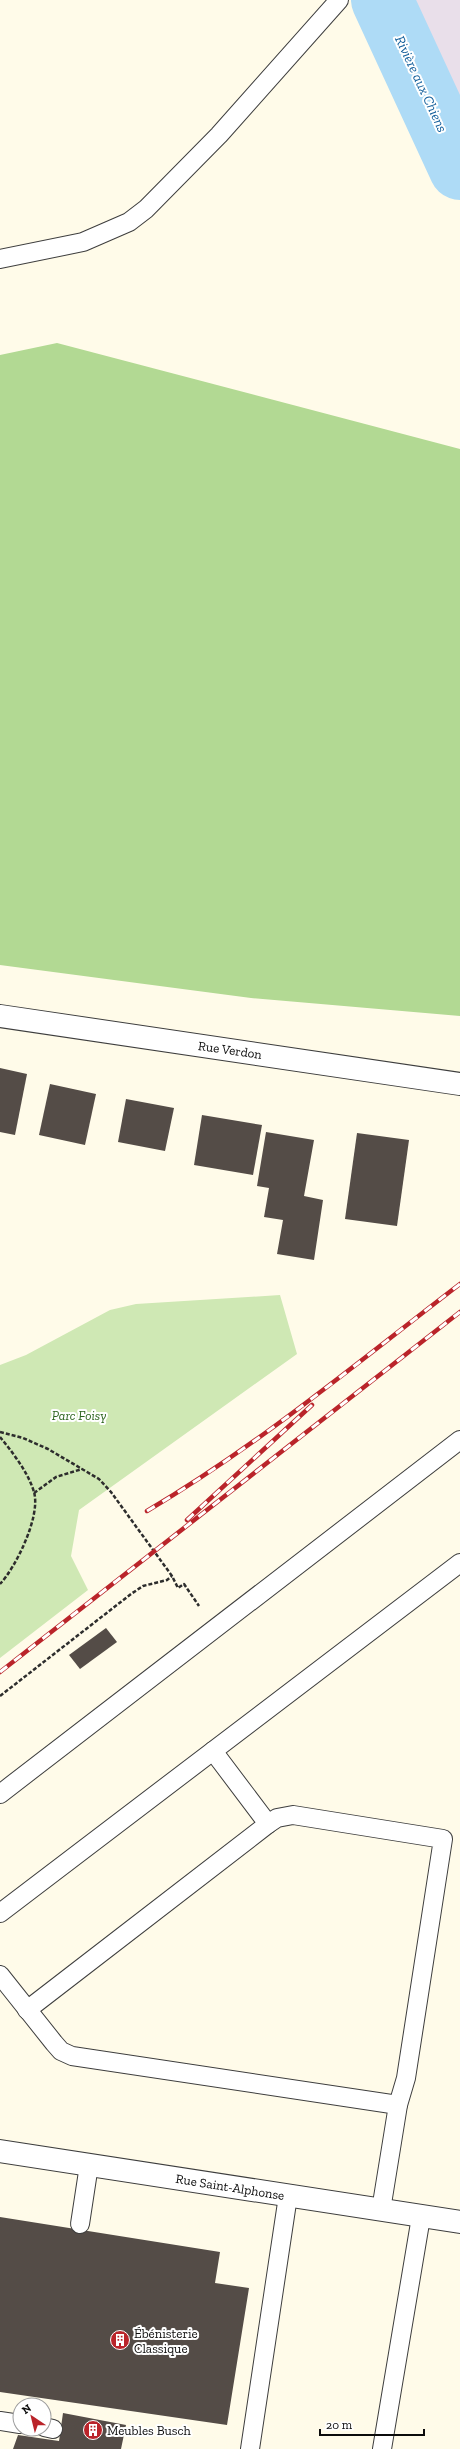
<svg xmlns="http://www.w3.org/2000/svg" width="460" height="2449" font-family="'Zilla Slab',serif">
<style>
.industrial{fill:#e9dfea}
.green{fill:#cfe8b4}
.forest{fill:#b2d993}
.lines{fill:none;stroke-linecap:round;stroke-linejoin:round}
.river{stroke:#aedbf6;stroke-width:62}
.building{fill:#544c47}
.lane-casing{stroke:#3e3e3e;stroke-width:20}
.street-casing{stroke:#3e3e3e;stroke-width:24}
.path{stroke:#2d2d2d;stroke-width:2.5;stroke-dasharray:4 2;stroke-linecap:butt}
.lane{stroke:#fff;stroke-width:18}
.street{stroke:#fff;stroke-width:22}
.rail-casing{stroke:#ba242a;stroke-width:4.5}
.rail{stroke:#fff;stroke-width:3;stroke-dasharray:9;stroke-linecap:butt}
.labels{text-anchor:middle;dominant-baseline:central;stroke-width:4;stroke-linejoin:round;paint-order:stroke}
.street-label{font-size:13px;fill:#0b0b0b;stroke:#fff}
.park-label{font-size:13px;font-style:italic;fill:#2a621c;stroke:#fff}
.poi-label{font-size:13px;fill:#0b0b0b;stroke:#fff;text-anchor:start}
.water-label{font-size:14px;font-style:italic;fill:#15609c;stroke:#fff}
</style>
<rect width="100%" height="100%" fill="#fffbe9"/>
<path class="industrial" d="M 387,0 L 460,0 L 460,171 L 451,167 Z"/>
<path class="green" d="M 280,1295 L 297,1354 L 79,1510 L 71,1556 L 88,1590 L 0,1658 L 0,1365 L 26,1355 L 110,1310 L 136,1304 Z"/>
<path class="forest" d="M 57,343 L 460,449 L 460,1016 L 251,998 L 0,965 L 0,355 Z"/>
<g class="lines">
<path class="river" d="M 382,0 L 460,169"/>
</g>
<g class="building">
<path d="M 0,1068 L 27,1074 L 15,1135 L 0,1132 Z"/>
<path d="M 50,1084 L 96,1094 L 85,1145 L 39,1135 Z"/>
<path d="M 126,1099 L 174,1108 L 165,1151 L 118,1142 Z"/>
<path d="M 202,1115 L 262,1125 L 253,1175 L 194,1165 Z"/>
<path d="M 266,1132 L 314,1140 L 304,1196 L 323,1200 L 314,1260 L 277,1254 L 283,1220 L 264,1217 L 269,1188 L 257,1186 Z"/>
<path d="M 357,1133 L 409,1140 L 397,1226 L 345,1219 Z"/>
<path d="M 106,1628 L 117,1642 L 80,1669 L 69,1655 Z"/>
<path d="M 0,2217 L 220,2252 L 215,2283 L 249,2288 L 227,2425 L 0,2392 Z"/>
<path d="M 63,2413 L 126,2425 L 121,2449 L 13,2449 L 18,2435 L 59,2441 Z"/>
</g>
<g class="lines">
<defs>
<g id="lane">
<path d="M 0,259 L 83,242 L 129,222 L 146,209 L 219,135 L 339,0"/>
<path d="M 0,1794 L 460,1440"/>
<path d="M 268,1824 L 277,1818 L 293,1815 L 443,1839 L 406,2078 L 398,2105 L 381,2210"/>
<path d="M 0,1913 L 460,1563"/>
<path d="M 0,1975 L 54,2043 L 61,2051 L 72,2056 L 398,2105"/>
<path d="M 27,2010 L 268,1824 L 213,1751"/>
<path d="M 80,2224 L 89,2165"/>
<path d="M 0,2421 L 20,2424"/>
<path d="M 44,2427 L 53,2429"/>
<path d="M 250,2449 L 288,2196"/>
<path d="M 382,2449 L 421,2217"/>
</g>
<g id="street">
<path d="M 0,1016 L 460,1084"/>
<path d="M 0,2151 L 460,2222"/>
</g>
</defs>
<use href="#lane" class="lane-casing"/>
<use href="#street" class="street-casing"/>
<g class="path">
<path d="M 0,1432 L 23,1438 L 48,1449 L 99,1479 L 111,1492 L 172,1576 L 178,1588 L 184,1584 L 199,1606"/>
<path d="M 0,1437 C 13,1453 28,1472 34,1492 C 41,1516 16,1567 0,1584"/>
<path d="M 34,1493 L 56,1477 L 82,1469"/>
<path d="M 0,1696 L 131,1594 L 143,1586 L 167,1580 L 172,1576"/>
</g>
<use href="#lane" class="lane"/>
<use href="#street" class="street"/>
<defs>
<g id="rail">
<path d="M 147,1511 C 259,1445 358,1362 460,1284"/>
<path d="M 187,1520 L 312,1405"/>
<path d="M 0,1672 L 460,1312"/>
</g>
</defs>
<use href="#rail" class="rail-casing"/>
<use href="#rail" class="rail"/>
</g>
<defs>
<symbol id="building-disc" viewBox="-11 -11 22 22"><circle r="9.5" fill="#ba242a" stroke="#fff"/><path d="M-4-6H4V6H1V3H-1V6H-4ZM-2.5-4.3h1.7v1.8h-1.7ZM.8-4.3h1.7v1.8H.8ZM-2.5-1h1.7V.8h-1.7ZM.8-1h1.7V.8H.8Z" fill="#fff"/></symbol>
</defs>
<g fill-rule="evenodd">
<use href="#building-disc" x="109" y="2329" width="22" height="22"/>
<use href="#building-disc" x="82" y="2419" width="22" height="22"/>
</g>
<g class="labels">
<g class="street-label">
<text transform="translate(230 1050) rotate(8)">Rue Verdon</text>
<text transform="translate(230 2187) rotate(9)">Rue Saint-Alphonse</text>
</g>
<g class="park-label">
<text x="79" y="1415">Parc Foisy</text>
</g>
<g class="poi-label">
<text x="134" y="2333">Ébénisterie<tspan x="134" dy="15">Classique</tspan></text>
<text x="107" y="2430">Meubles Busch</text>
</g>
<g class="water-label">
<text transform="translate(421 84) rotate(65)">Rivière aux Chiens</text>
</g>
</g>
<g transform="translate(32 2417) rotate(325)"><circle r="19" fill="#ffffff" stroke="#9d9d9d"/>
<path d="M0-3L7 15L0 10L-7 15Z" fill="#ba242a"/>
<text y="-6" font-size="11" font-weight="bold" text-anchor="middle" fill="#0b0b0b">N</text>
</g>
<path d="M320 2429v6h104v-6" fill="none" stroke="#0b0b0b" stroke-width="2"/>
<text x="326" y="2429" font-size="12" fill="#0b0b0b" stroke="#ffffff" stroke-width="3" paint-order="stroke">20 m</text>
</svg>
